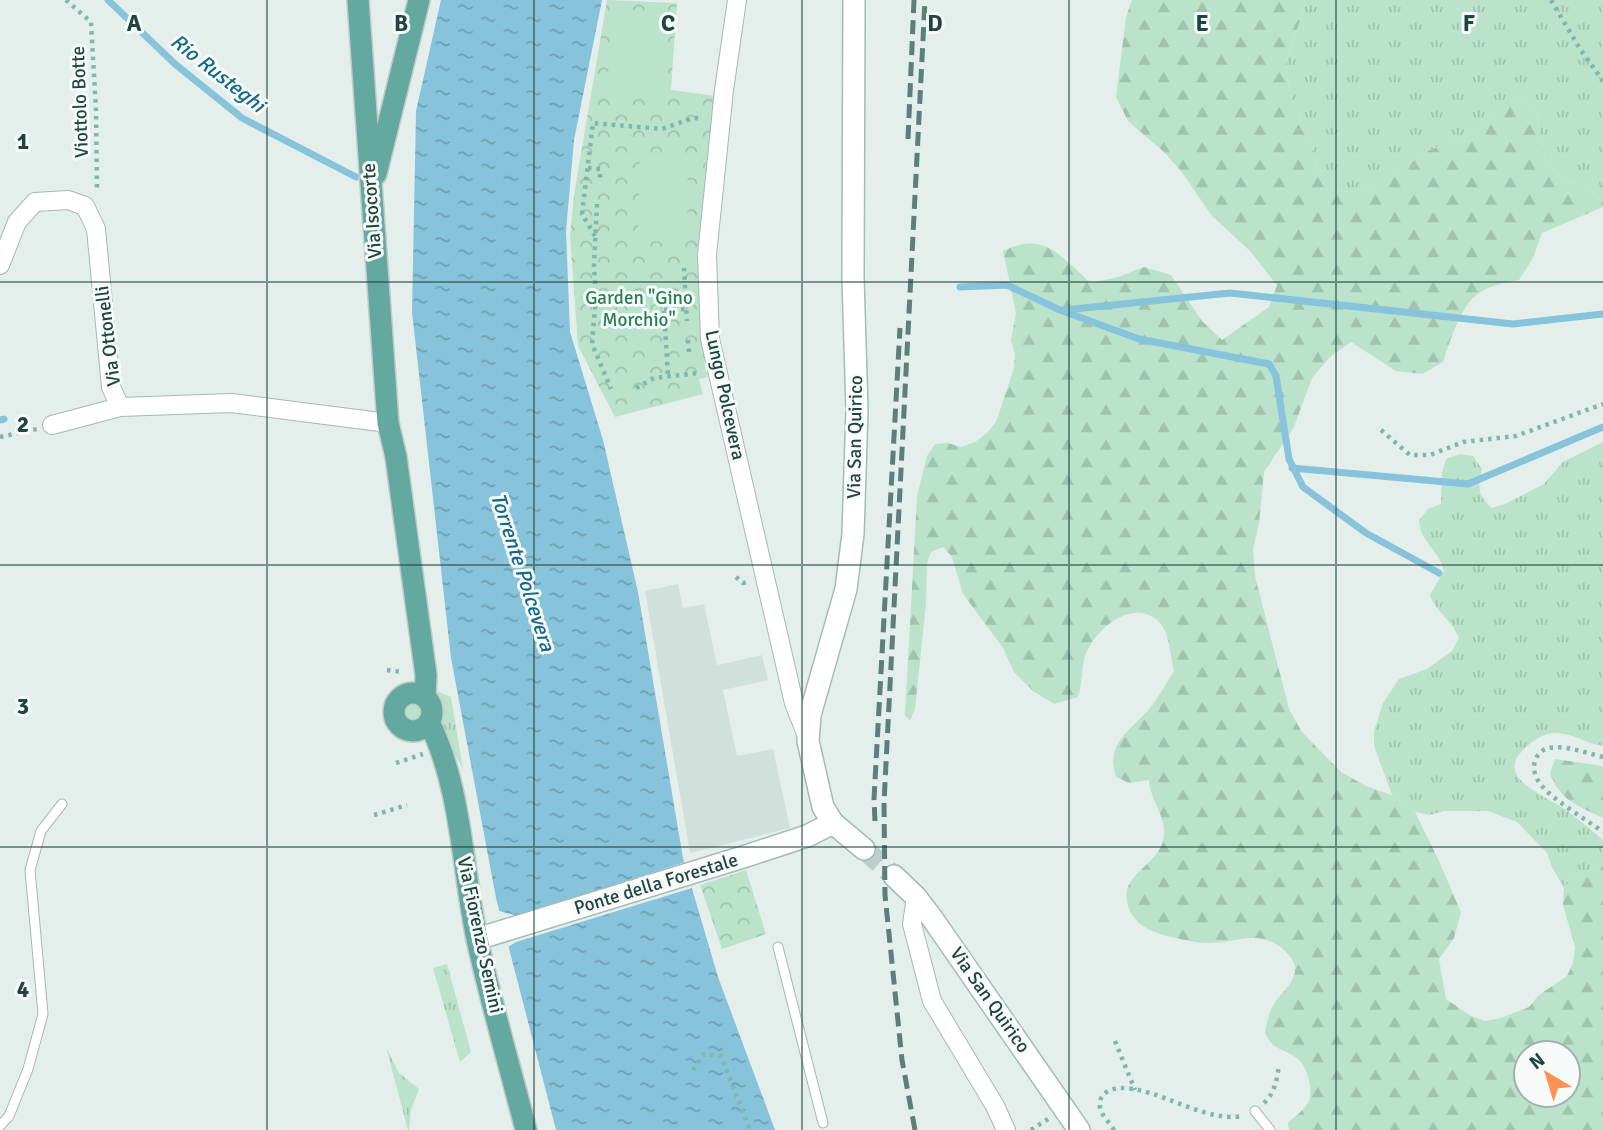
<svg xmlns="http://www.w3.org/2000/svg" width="1603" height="1130" font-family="Signika,sans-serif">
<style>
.built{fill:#d2e0db}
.grass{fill:url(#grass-tufts)}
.forest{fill:url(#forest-firs);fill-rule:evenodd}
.park{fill:url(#park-crowns)}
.pitch{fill:#bbe2ca}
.water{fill:url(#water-ripples)}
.pier{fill:#e4efec}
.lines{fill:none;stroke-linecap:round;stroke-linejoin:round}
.stream{stroke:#87c3da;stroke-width:7}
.secondary-tunnel{stroke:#bdcdc9;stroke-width:21;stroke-dasharray:21 10;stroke-linecap:butt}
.service-casing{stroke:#a6b8b4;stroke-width:11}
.minor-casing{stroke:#a6b8b4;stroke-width:20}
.secondary-casing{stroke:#a1bcb6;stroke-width:24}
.primary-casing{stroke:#c1cbc9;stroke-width:24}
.path{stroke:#81b6ac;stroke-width:4.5;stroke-dasharray:3.5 5;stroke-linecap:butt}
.service{stroke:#fff;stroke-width:9}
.minor{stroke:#fff;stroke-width:18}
.secondary{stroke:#fff;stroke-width:21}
.primary{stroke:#64a9a0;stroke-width:21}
.rail{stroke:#5c7f79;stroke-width:5;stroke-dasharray:14 7;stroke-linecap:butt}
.grid{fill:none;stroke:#21443e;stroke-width:2;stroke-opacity:0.55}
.labels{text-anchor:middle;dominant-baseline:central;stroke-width:6;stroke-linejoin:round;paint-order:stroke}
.street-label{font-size:19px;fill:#21443e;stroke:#f6fbf9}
.park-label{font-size:19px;fill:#267f53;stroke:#f6fbf9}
.water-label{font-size:21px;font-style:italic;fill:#136787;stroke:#f6fbf9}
.grid-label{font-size:23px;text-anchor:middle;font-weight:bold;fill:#21443e;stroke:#f6fbf9;stroke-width:6;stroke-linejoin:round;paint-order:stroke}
</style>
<defs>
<pattern id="grass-tufts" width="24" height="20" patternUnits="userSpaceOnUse" patternTransform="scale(1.75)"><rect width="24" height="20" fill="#bbe2ca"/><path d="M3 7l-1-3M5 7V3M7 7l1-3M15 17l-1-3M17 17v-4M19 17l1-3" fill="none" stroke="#a0c3af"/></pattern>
<pattern id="forest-firs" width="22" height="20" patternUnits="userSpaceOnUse" patternTransform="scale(1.75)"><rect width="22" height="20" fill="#bbe2ca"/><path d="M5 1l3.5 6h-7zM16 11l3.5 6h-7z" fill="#a0c3af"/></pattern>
<pattern id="park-crowns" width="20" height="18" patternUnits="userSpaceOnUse" patternTransform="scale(1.75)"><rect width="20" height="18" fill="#bbe2ca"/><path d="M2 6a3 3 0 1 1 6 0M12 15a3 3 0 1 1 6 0" fill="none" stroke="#a0c3af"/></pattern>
<pattern id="water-ripples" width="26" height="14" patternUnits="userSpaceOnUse" patternTransform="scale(1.75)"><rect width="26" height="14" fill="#87c3da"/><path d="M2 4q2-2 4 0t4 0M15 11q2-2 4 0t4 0" fill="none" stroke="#6ea0b2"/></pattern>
</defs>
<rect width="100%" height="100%" fill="#e4efec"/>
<path class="built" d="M 678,584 L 683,608 L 704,604 L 717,665 L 762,655 L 768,680 L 723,690 L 737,756 L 773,749 L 790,828 L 690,853 L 645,591 Z"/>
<g class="grass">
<path d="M 1307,0 L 1603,0 L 1603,202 L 1587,189 L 1564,180 L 1545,160 L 1536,109 L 1513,98 L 1495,117 L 1475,133 L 1427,151 L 1385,182 L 1361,191 L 1334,192 L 1317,170 L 1312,145 L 1290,93 L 1285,65 Z"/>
<path d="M 1603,442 L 1603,746 C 1587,744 1573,733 1556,733 C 1543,733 1532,741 1523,750 C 1497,776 1537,792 1555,803 C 1572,813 1588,827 1603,840 L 1603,862 L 1588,872 L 1574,877 L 1564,888 L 1552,867 L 1547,853 L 1517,822 L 1488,811 L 1444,811 L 1430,815 L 1415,812 L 1392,795 L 1374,746 L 1374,731 L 1383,703 L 1399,679 L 1427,669 L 1452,651 L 1459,638 C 1452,620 1435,611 1430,595 L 1444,571 C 1438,547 1421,545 1419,520 L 1428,509 L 1441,504 L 1442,473 L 1446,459 L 1460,454 L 1473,456 L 1482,469 C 1477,487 1478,496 1492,508 L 1505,504 L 1544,484 L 1563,462 Z"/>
<path d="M 434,690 L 451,697 L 463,769 L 441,731 L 436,706 L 430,696 Z"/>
<circle cx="412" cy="712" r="15"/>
<path d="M 447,964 L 471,1052 L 460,1062 L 433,968 Z"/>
<path d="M 386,1047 L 399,1073 L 419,1089 L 411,1110 L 409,1130 L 408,1130 Z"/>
</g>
<g class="forest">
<path d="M 1132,0 L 1307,0 L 1285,65 L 1290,93 L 1312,145 L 1317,170 L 1334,192 L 1361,191 L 1385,182 L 1427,151 L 1475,133 L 1495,117 L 1513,98 L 1536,109 L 1545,160 L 1564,180 L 1587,189 L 1603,202 L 1603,207 L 1542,233 L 1533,258 L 1519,280 C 1503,283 1485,286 1473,298 C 1459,312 1449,343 1443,362 L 1422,374 L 1396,371 L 1351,342 L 1330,357 L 1312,378 L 1294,427 L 1264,472 L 1259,524 L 1253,549 L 1255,576 L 1289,709 L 1302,732 L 1341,772 L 1366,786 L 1392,795 L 1415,812 L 1439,861 L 1461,912 L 1454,938 L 1439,959 L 1446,999 L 1471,1016 L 1485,1021 L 1501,1018 L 1529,1007 L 1539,995 L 1567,976 L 1573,963 L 1575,947 L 1563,905 L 1564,888 L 1574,877 L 1588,872 L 1603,862 L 1603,1130 L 1289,1130 L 1288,1123 C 1294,1117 1304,1110 1308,1103 C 1314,1092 1308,1068 1299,1060 C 1284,1047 1274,1053 1265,1033 C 1267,1022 1269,1011 1275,1002 C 1282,992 1297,981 1295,966 C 1294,960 1287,953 1283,949 C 1258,928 1235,944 1206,943 C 1200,943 1192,941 1185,940 C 1161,935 1133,930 1127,902 C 1121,877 1153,866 1161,846 C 1172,821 1150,803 1149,780 L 1129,783 L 1116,777 C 1105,743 1130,731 1150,708 C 1159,697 1166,683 1174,671 C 1170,655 1170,631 1157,620 C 1130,597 1090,633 1084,660 C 1081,673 1082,685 1078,697 L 1054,704 L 1033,691 L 1014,672 L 1003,648 L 963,594 L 952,557 L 943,547 L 931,552 L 927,563 L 926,604 L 915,709 L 910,721 L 905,715 L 917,496 L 927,456 L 935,444 L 948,443 L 961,447 L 975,442 L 987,433 L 996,422 L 1014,368 L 1015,354 L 1011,340 L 1016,313 L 1003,251 C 1046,230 1060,257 1091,283 L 1118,277 L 1144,267 L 1171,275 L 1202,321 L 1222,340 L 1269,307 L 1277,285 L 1250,251 L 1212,216 L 1181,171 L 1163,151 L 1128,121 L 1116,97 L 1126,17 ZM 1568,1053 L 1568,1095 L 1526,1095 L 1526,1053 Z"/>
<path d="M 1555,759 L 1603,766 L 1603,818 C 1577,805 1560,801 1550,773 Z"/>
</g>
<g class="park">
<path d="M 607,0 L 677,3 L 671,90 L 716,96 L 702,212 L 699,254 L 705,367 L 708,377 L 699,379 L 703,394 L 615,417 L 578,346 L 570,236 L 574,195 Z"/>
<path d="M 746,870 L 766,934 L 722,949 L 700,885 Z"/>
</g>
<g class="pitch">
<path d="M 612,9 L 668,12 L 663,95 L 607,92 Z"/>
<path d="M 640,155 L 688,155 L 687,242 L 638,241 Z"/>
</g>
<path class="water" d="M 441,0 L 602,0 L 574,140 L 566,231 L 570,332 L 603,440 L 638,592 L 683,858 L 718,977 L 775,1130 L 556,1130 L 496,898 L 451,658 L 412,312 L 416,111 Z"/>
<path class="pier" d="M 685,862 L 692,888 L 516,942 L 508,947 L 499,911 L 518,916 Z"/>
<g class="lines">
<g class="stream">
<path d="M 108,0 L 175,64 L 242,118 L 356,177"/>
<path d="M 960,287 L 1007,285 L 1060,310 L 1139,339 L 1269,364 L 1276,376 L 1289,459 L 1303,487 L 1366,533 L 1439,573"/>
<path d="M 1064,310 L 1230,293 L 1513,324 L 1603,314"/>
<path d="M 0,420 L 4,419"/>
<path d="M 1292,468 L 1468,484 L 1603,427"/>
</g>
<path class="secondary-tunnel" d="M 864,849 L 894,876"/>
<defs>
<g id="service">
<path d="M 778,947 L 823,1123"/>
<path d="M 1255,1111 L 1270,1130"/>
<path d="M 0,1126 L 9,1116 L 28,1069 L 43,1014 L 30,870 L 41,831 L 62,804"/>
</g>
<g id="minor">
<path d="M 737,0 L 724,90 L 707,255 L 710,339 L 794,703 L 808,739"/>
<path d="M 0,265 L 17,222 L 35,202 L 68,200 L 85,206 L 96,229 L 111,387 L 120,407 L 231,403 L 388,423"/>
<path d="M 52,425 L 120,407"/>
<path d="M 916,897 L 912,924 L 932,1001 L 995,1106 L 1006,1130"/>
</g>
<g id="secondary">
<path d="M 854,0 L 853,278 L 857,410 L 853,534 L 846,589 L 810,715 L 808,741 L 823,807 L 833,823 L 864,849"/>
<path d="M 894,876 L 916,897 L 932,918 L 1079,1130"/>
<path d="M 477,939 L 743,857 L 807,836 L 833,823"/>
</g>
<g id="primary">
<path d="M 358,0 L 388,423 L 396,457 L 426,675 L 425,697"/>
<path d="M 376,174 L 419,0"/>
<circle cx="413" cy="712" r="19"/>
<path d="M 429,722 C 462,789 462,868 477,939 C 491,1003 510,1067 526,1130"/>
</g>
</defs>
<use href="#service" class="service-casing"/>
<use href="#minor" class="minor-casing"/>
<use href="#secondary" class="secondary-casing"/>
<use href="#primary" class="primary-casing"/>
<g class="path">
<path d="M 66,0 L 91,22 L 96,110 L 97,191"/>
<path d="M 1551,0 L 1580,49 L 1603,81"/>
<path d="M 588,168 L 600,169 L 600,179"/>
<path d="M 597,204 L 594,266 L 596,296 L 592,344 L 611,389"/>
<path d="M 595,236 L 582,214 L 593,123 L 662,129 L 693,118 L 702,118"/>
<path d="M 684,268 L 687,321"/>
<path d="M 596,296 L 663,293 L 668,376"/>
<path d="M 664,310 L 687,309"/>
<path d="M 688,340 L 689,353"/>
<path d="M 636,388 L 654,378 L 699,373"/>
<path d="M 1381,430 L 1410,455 L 1430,455 L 1463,442 L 1516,436 L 1603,404"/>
<path d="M 0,437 L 37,429"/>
<path d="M 736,577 L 743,583 L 747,582"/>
<path d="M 387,670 L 402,672"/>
<path d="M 1603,757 C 1584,753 1543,735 1535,761 C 1532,770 1536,779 1542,786 C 1553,800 1587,820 1603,832"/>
<path d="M 396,763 L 423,754"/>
<path d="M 374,815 L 407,805"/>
<path d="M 1115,1041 L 1135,1090"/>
<path d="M 693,1070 L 704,1054 L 721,1056 L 750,1130"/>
<path d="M 1264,1103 C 1275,1093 1277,1079 1279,1065"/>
<path d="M 1031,1130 L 1048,1119"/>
<path d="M 1114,1130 C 1110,1123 1101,1115 1100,1107 C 1098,1094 1110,1088 1121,1088 C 1160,1088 1204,1123 1243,1116"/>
</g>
<use href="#service" class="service"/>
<use href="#minor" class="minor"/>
<use href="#secondary" class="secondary"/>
<use href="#primary" class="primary"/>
<g class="rail">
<path d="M 908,139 L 914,0"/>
<path d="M 875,821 L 874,799 L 900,328"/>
<path d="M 915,1130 L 902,1060 L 885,895 L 884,803 L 925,0"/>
</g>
</g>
<path class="grid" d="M 267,0 L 267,1130M 534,0 L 534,1130M 802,0 L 802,1130M 1069,0 L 1069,1130M 1336,0 L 1336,1130M 0,282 L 1603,282M 0,565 L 1603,565M 0,847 L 1603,847"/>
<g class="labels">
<g class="street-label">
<text transform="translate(80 102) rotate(-92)">Viottolo Botte</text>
<text transform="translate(372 211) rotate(-94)">Via Isocorte</text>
<text transform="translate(108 336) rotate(-97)">Via Ottonelli</text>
<text transform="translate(725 395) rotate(78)">Lungo Polcevera</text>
<text transform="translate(855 437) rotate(-89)">Via San Quirico</text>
<text transform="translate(656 884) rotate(-17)">Ponte della Forestale</text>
<text transform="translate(480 935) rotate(78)">Via Fiorenzo Semini</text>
<text transform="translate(990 1000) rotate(55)">Via San Quirico</text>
</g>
<g class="park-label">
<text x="639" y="298">Garden "Gino<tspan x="639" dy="22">Morchio"</tspan></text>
</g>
<g class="water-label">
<text transform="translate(218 73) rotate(38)">Rio Rusteghi</text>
<text transform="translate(523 572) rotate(72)">Torrente Polcevera</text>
</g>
</g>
<g class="grid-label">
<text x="134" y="31">A</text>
<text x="401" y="31">B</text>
<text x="668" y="31">C</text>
<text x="935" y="31">D</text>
<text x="1202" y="31">E</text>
<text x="1469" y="31">F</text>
<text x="23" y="149">1</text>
<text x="23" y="432">2</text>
<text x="23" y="714">3</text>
<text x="23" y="997">4</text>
</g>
<g transform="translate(1547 1074) rotate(322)"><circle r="33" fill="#f6fbf9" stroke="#a1b2ae" stroke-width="2"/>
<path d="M0-5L12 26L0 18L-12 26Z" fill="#ff9153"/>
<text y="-10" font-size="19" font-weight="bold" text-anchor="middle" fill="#21443e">N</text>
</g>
</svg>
